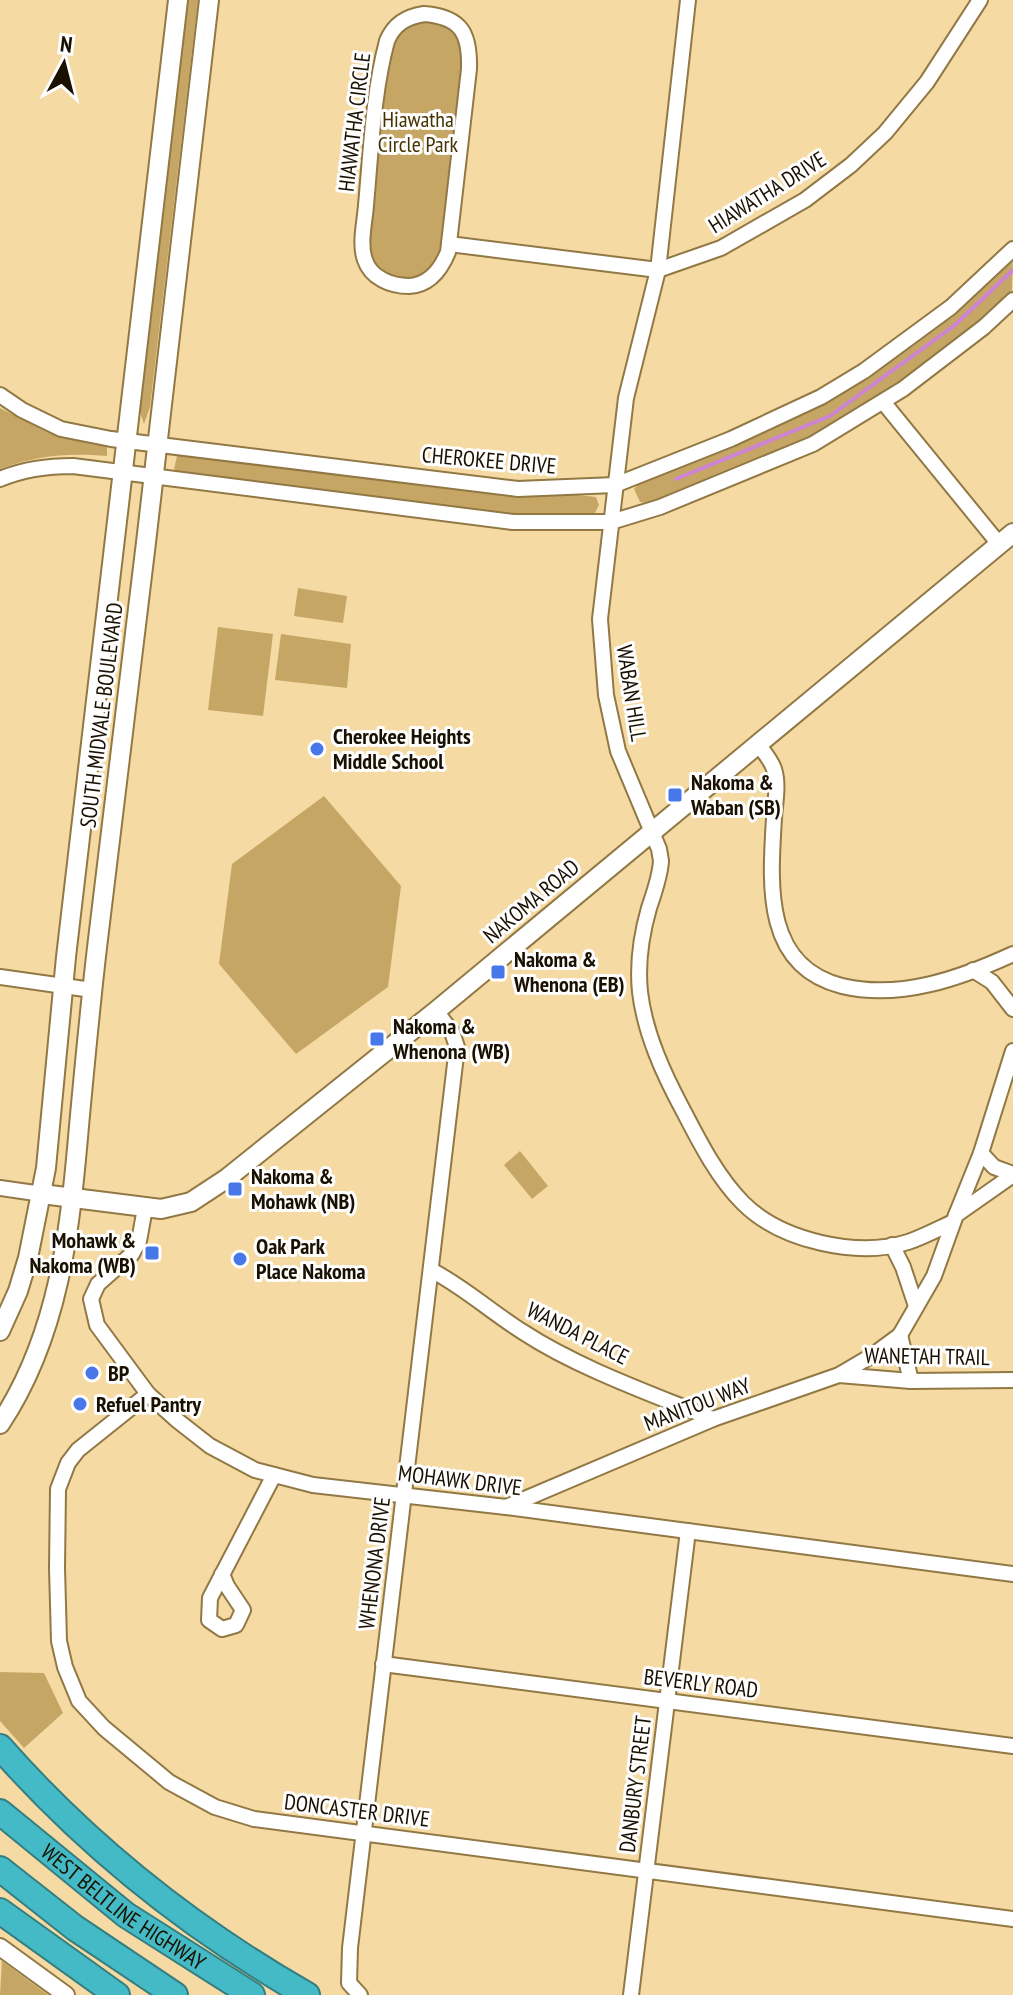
<svg xmlns="http://www.w3.org/2000/svg" width="1013" height="1995" font-family="'PT Sans Narrow',sans-serif">
<style>
.green{fill:#c6a665}
.lines{fill:none;stroke-linecap:round;stroke-linejoin:round}
.stream{stroke:#cd84d2;stroke-width:4}
.minor-casing{stroke:#917844;stroke-width:18}
.tertiary-casing{stroke:#917844;stroke-width:20}
.secondary-casing{stroke:#917844;stroke-width:22}
.motorway-casing{stroke:#357e80;stroke-width:28}
.minor{stroke:#fff;stroke-width:14}
.tertiary{stroke:#fff;stroke-width:16}
.secondary{stroke:#fff;stroke-width:18}
.motorway{stroke:#43bac5;stroke-width:24}
.poi-dot{fill:#4777e9;stroke:#fefefe;stroke-width:3}
.labels{text-anchor:middle;dominant-baseline:central;stroke-width:6;stroke-linejoin:round;paint-order:stroke}
.park-label{font-size:22px;fill:#453201;stroke:#fefefe}
.street-label{font-size:22px;fill:#1a1000;stroke:#fefefe}
.poi-label{font-size:22px;font-weight:bold;fill:#1a1000;stroke:#fefefe;text-anchor:start}
</style>
<rect width="100%" height="100%" fill="#f5daa3"/>
<g class="green">
<path d="M 185,0 L 198,0 L 150,407 L 144,424 L 138,406 Z"/>
<path d="M 424,21 C 458,22 463,39 463,69 L 442,250 C 428,283 388,293 370,257 L 373,193 L 390,54 C 396,34 403,26 424,21 Z"/>
<path d="M 1013,252 L 1012,290 C 952,347 886,401 811,437 C 759,461 706,482 653,504 L 640,502 L 634,489 L 640,482 L 795,415 Z"/>
<path d="M 0,408 L 47,432 L 107,446 L 107,456 C 66,453 39,455 0,469 Z"/>
<path d="M 178,452 L 596,497 L 599,505 L 593,517 L 585,519 L 506,515 L 180,472 L 174,469 Z"/>
<path d="M 298,588 L 347,596 L 343,623 L 294,616 Z"/>
<path d="M 218,627 L 273,634 L 263,716 L 208,710 Z"/>
<path d="M 281,634 L 351,644 L 347,688 L 275,680 Z"/>
<path d="M 324,796 L 401,886 L 388,987 L 296,1054 L 219,964 L 232,864 Z"/>
<path d="M 520,1151 L 548,1186 L 532,1199 L 504,1165 Z"/>
<path d="M 0,1672 L 44,1673 L 63,1713 L 24,1748 L 0,1721 Z"/>
<path d="M 2,1961 L 48,1995 L 0,1995 Z"/>
</g>
<g class="lines">
<path class="stream" d="M 676,479 L 830,416 L 955,325 L 1013,270"/>
<defs>
<g id="minor">
<path d="M 688,0 L 658,270 L 626,398 L 600,619 L 606,695 L 618,751 L 659,849 L 661,861 C 660,877 654,893 649,908 C 641,936 637,963 640,992 C 645,1034 664,1075 684,1112 C 700,1143 718,1178 743,1203 C 781,1241 857,1258 908,1242 C 923,1237 938,1229 953,1222"/>
<path d="M 424,14 C 462,17 470,34 469,69 L 448,252 C 441,269 429,285 409,286 C 391,286 371,278 365,260 C 359,244 365,221 366,205 C 371,151 373,93 387,41 C 394,24 406,17 424,14 Z"/>
<path d="M 449,244 L 658,270 L 721,248 L 805,200 L 851,165 L 885,133 L 927,82 L 980,0"/>
<path d="M 0,395 L 22,410 L 61,429 L 111,439 L 518,489 L 615,485 L 731,439 L 821,397 L 864,371 L 951,307 L 1013,249"/>
<path d="M 884,403 L 999,544"/>
<path d="M 0,479 C 24,469 47,466 73,466 L 513,522 L 611,522 L 660,507 L 813,444 L 903,389 L 984,327 L 1013,300"/>
<path d="M 758,744 C 764,752 771,760 774,769 C 779,784 775,803 774,818 C 770,885 763,966 842,986 C 900,1000 961,978 1013,954"/>
<path d="M 973,970 L 992,982 L 1013,1009"/>
<path d="M 0,977 L 92,990"/>
<path d="M 981,1153 L 994,1167 L 1013,1174"/>
<path d="M 0,1188 L 42,1194"/>
<path d="M 145,1208 L 139,1241 L 132,1254 L 98,1284 L 91,1299 L 97,1325 L 148,1394 L 178,1421 L 210,1446 L 255,1470 L 313,1485 L 506,1507 L 1013,1574"/>
<path d="M 956,1215 L 981,1153 L 1013,1051"/>
<path d="M 892,1245 L 903,1267 L 916,1306"/>
<path d="M 431,1270 C 464,1287 491,1312 523,1332 C 578,1368 652,1394 713,1419"/>
<path d="M 900,1335 L 911,1381"/>
<path d="M 839,1375 L 911,1381 L 1013,1380"/>
<path d="M 148,1394 L 78,1450 L 68,1463 L 58,1489 L 57,1568 L 59,1641 L 65,1667 L 79,1701 L 104,1728 L 169,1782 L 215,1807 L 254,1819 L 1013,1919"/>
<path d="M 506,1507 L 713,1419 L 839,1375 L 873,1355 L 900,1335 L 934,1276 L 956,1215 L 1013,1175"/>
<path d="M 222,1574 L 227,1586 L 243,1610 L 236,1625 L 222,1629 L 209,1620 L 210,1598 L 274,1475"/>
<path d="M 383,1664 L 1013,1746"/>
<path d="M 360,1995 L 349,1983 L 350,1948 L 457,1047 L 452,1032 L 436,1011"/>
<path d="M 631,1995 L 688,1531"/>
</g>
<path id="tertiary" d="M 0,1947 L 66,1995"/>
<g id="secondary">
<path d="M 42,1194 L 161,1209 L 191,1202 L 226,1179 L 436,1011 L 1013,533"/>
<path d="M 0,1331 L 18,1291 L 28,1258 L 46,1168 L 66,957 L 178,0"/>
<path d="M 0,1424 C 59,1335 70,1231 79,1126 C 85,1061 91,996 99,931 C 137,621 174,310 209,0"/>
</g>
<g id="motorway">
<path d="M 0,1747 C 89,1848 190,1928 307,1995"/>
<path id="s1" d="M 0,1812 L 126,1915 L 252,1995"/>
<path d="M 0,1869 L 75,1928 L 175,1995"/>
<path d="M 0,1911 L 117,1995"/>
</g>
</defs>
<use href="#minor" class="minor-casing"/>
<use href="#tertiary" class="tertiary-casing"/>
<use href="#secondary" class="secondary-casing"/>
<use href="#motorway" class="motorway-casing"/>
<use href="#minor" class="minor"/>
<use href="#tertiary" class="tertiary"/>
<use href="#secondary" class="secondary"/>
<use href="#motorway" class="motorway"/>
</g>
<g class="poi-dot">
<circle cx="317" cy="749" r="8"/>
<rect x="667" y="787" width="16" height="16" rx="4"/>
<rect x="490" y="964" width="16" height="16" rx="4"/>
<rect x="369" y="1031" width="16" height="16" rx="4"/>
<rect x="227" y="1181" width="16" height="16" rx="4"/>
<rect x="144" y="1245" width="16" height="16" rx="4"/>
<circle cx="240" cy="1259" r="8"/>
<circle cx="92" cy="1373" r="8"/>
<circle cx="80" cy="1404" r="8"/>
</g>
<g class="labels">
<g class="park-label">
<text x="418" y="119">Hiawatha<tspan x="418" dy="25">Circle Park</tspan></text>
</g>
<g class="street-label">
<text transform="translate(354 122) rotate(-83)">HIAWATHA CIRCLE</text>
<text transform="translate(767 192) rotate(-32)">HIAWATHA DRIVE</text>
<text transform="translate(489 460) rotate(5)">CHEROKEE DRIVE</text>
<text transform="translate(632 693) rotate(81)">WABAN HILL</text>
<text transform="translate(101 715) rotate(-83)">SOUTH MIDVALE BOULEVARD</text>
<text transform="translate(531 901) rotate(-40)">NAKOMA ROAD</text>
<text transform="translate(578 1333) rotate(27)">WANDA PLACE</text>
<text transform="translate(927 1356) rotate(1)">WANETAH TRAIL</text>
<text transform="translate(697 1404) rotate(-21)">MANITOU WAY</text>
<text transform="translate(460 1480) rotate(7)">MOHAWK DRIVE</text>
<text transform="translate(374 1563) rotate(-83)">WHENONA DRIVE</text>
<text transform="translate(701 1683) rotate(7)">BEVERLY ROAD</text>
<text transform="translate(635 1784) rotate(-83)">DANBURY STREET</text>
<text transform="translate(357 1810) rotate(7)">DONCASTER DRIVE</text>
<text stroke="none"><textPath href="#s1" startOffset="156">WEST BELTLINE HIGHWAY</textPath></text>
</g>
<g class="poi-label">
<text x="333" y="736">Cherokee Heights<tspan x="333" dy="25">Middle School</tspan></text>
<text x="691" y="782">Nakoma &amp;<tspan x="691" dy="25">Waban (SB)</tspan></text>
<text x="514" y="959">Nakoma &amp;<tspan x="514" dy="25">Whenona (EB)</tspan></text>
<text x="393" y="1026">Nakoma &amp;<tspan x="393" dy="25">Whenona (WB)</tspan></text>
<text x="251" y="1176">Nakoma &amp;<tspan x="251" dy="25">Mohawk (NB)</tspan></text>
<text x="136" y="1240" text-anchor="end">Mohawk &amp;<tspan x="136" dy="25">Nakoma (WB)</tspan></text>
<text x="256" y="1246">Oak Park<tspan x="256" dy="25">Place Nakoma</tspan></text>
<text x="108" y="1373">BP</text>
<text x="96" y="1404">Refuel Pantry</text>
</g>
</g>
<g transform="translate(64 64) rotate(7)" stroke="#fefefe" stroke-width="6" paint-order="stroke">
<path d="M0-6L14 30L0 20L-14 30Z" fill="#1a1000"/>
<text y="-12" font-size="22" font-weight="bold" text-anchor="middle" fill="#1a1000">N</text>
</g>
</svg>
